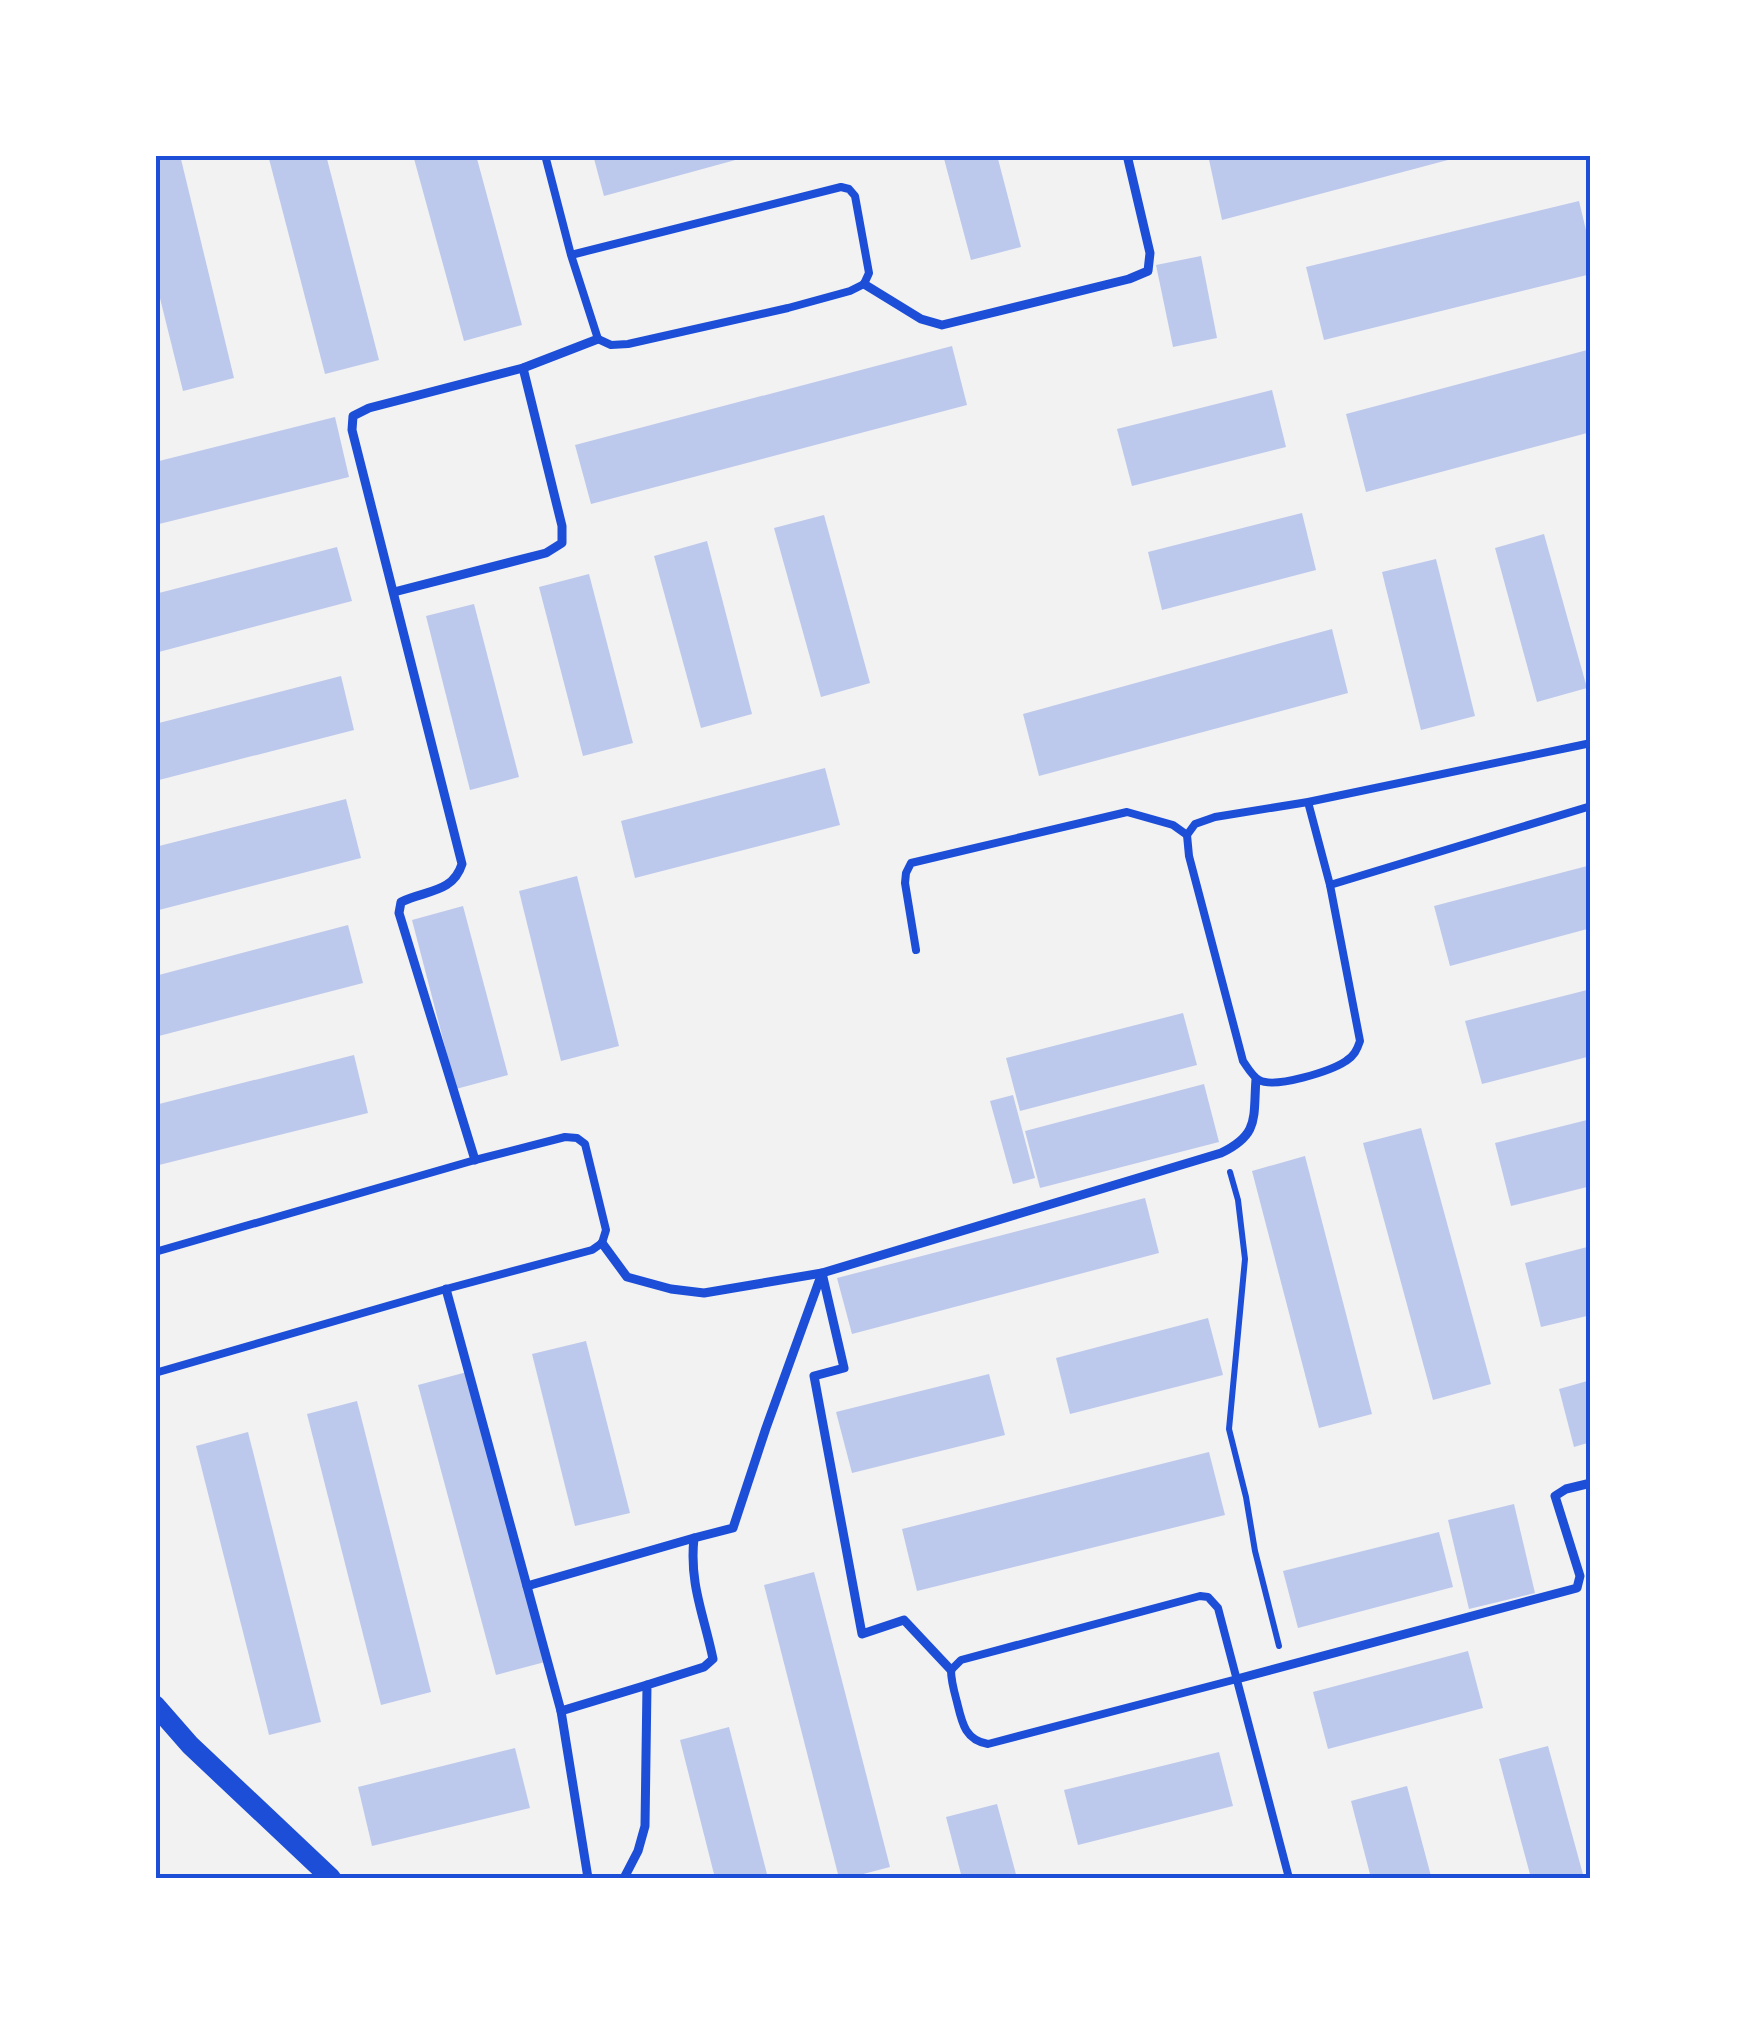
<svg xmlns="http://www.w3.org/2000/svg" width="1746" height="2033" font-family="'Fira Sans Condensed',sans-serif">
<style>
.building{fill:#bdc9ec}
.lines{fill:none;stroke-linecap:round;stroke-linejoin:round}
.path{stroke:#1d4ed8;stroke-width:6}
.service{stroke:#1d4ed8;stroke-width:8}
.pedestrian{stroke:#1d4ed8;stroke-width:9}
.secondary{stroke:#1d4ed8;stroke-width:20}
.neatline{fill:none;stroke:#1d4ed8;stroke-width:4}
</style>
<rect width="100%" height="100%" fill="#f2f2f2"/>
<g class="building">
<path d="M 155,155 L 180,155 L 234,378 L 183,391 L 155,278 Z"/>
<path d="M 268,155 L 326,155 L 379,360 L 325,374 Z"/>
<path d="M 413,155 L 476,155 L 522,325 L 464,341 Z"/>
<path d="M 593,155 L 750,155 L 750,156 L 604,196 Z"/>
<path d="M 943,155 L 997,155 L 1021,247 L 971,260 Z"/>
<path d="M 1208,155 L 1463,155 L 1463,156 L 1222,220 Z"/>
<path d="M 1579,201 L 1591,251 L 1591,274 L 1324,340 L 1306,267 Z"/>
<path d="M 1201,256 L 1217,338 L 1173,347 L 1156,265 Z"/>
<path d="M 952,346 L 967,405 L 591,504 L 575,445 Z"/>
<path d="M 1591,349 L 1591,432 L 1366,492 L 1346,414 Z"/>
<path d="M 1272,390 L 1286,447 L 1132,486 L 1117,429 Z"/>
<path d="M 335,417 L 349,477 L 155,525 L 155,462 Z"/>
<path d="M 1302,513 L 1316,570 L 1162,610 L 1148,552 Z"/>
<path d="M 824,515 L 870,683 L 821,697 L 774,528 Z"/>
<path d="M 1544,534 L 1587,688 L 1537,702 L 1495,548 Z"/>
<path d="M 707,541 L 752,714 L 701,728 L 654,556 Z"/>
<path d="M 337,547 L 352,601 L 155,653 L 155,594 Z"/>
<path d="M 1436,559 L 1475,716 L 1421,730 L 1382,572 Z"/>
<path d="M 589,574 L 633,743 L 583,756 L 539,587 Z"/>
<path d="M 474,604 L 519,777 L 470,790 L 426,616 Z"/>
<path d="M 1332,629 L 1348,693 L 1039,776 L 1023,714 Z"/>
<path d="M 341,676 L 354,730 L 155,781 L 155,724 Z"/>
<path d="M 825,768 L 840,825 L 635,878 L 621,821 Z"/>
<path d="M 346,799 L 361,858 L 155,911 L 155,847 Z"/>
<path d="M 1591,865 L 1591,928 L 1450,966 L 1434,906 Z"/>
<path d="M 577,876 L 619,1046 L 561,1061 L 519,891 Z"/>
<path d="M 463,906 L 508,1075 L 456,1089 L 412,920 Z"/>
<path d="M 348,925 L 363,983 L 155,1037 L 155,976 Z"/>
<path d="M 1591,989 L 1591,1056 L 1482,1084 L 1465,1021 Z"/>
<path d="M 1183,1013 L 1197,1065 L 1020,1111 L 1006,1058 Z"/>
<path d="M 354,1055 L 368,1113 L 155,1166 L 155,1105 Z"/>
<path d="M 1204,1084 L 1219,1142 L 1040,1188 L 1025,1131 Z"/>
<path d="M 1013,1095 L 1035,1178 L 1013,1184 L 990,1101 Z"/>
<path d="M 1591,1119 L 1591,1186 L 1511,1206 L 1495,1143 Z"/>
<path d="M 1421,1128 L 1491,1384 L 1433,1400 L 1363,1143 Z"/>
<path d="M 1305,1156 L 1372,1414 L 1319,1428 L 1252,1171 Z"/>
<path d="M 1145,1198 L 1159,1253 L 852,1334 L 837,1278 Z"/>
<path d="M 1591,1246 L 1591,1315 L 1541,1327 L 1525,1263 Z"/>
<path d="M 1208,1318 L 1223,1375 L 1070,1414 L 1056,1358 Z"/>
<path d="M 586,1341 L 630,1513 L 575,1526 L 532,1354 Z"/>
<path d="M 467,1372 L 545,1662 L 496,1675 L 418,1385 Z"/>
<path d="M 989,1374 L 1005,1435 L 852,1473 L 836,1412 Z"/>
<path d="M 1591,1380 L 1591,1442 L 1574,1447 L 1559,1389 Z"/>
<path d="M 357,1401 L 431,1692 L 381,1705 L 307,1414 Z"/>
<path d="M 248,1432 L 321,1722 L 269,1735 L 196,1446 Z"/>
<path d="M 1209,1452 L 1225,1515 L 917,1591 L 902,1529 Z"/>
<path d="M 1514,1504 L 1535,1593 L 1469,1609 L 1448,1520 Z"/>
<path d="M 1439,1532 L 1453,1587 L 1298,1628 L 1283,1571 Z"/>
<path d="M 814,1572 L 890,1867 L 848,1878 L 839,1878 L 764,1585 Z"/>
<path d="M 1468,1651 L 1483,1708 L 1328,1749 L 1313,1692 Z"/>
<path d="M 729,1727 L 768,1878 L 715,1878 L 680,1740 Z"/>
<path d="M 1548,1746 L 1584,1878 L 1531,1878 L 1499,1759 Z"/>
<path d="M 515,1748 L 530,1808 L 372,1846 L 358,1787 Z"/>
<path d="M 1219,1752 L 1233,1806 L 1078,1845 L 1064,1790 Z"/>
<path d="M 1407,1786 L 1431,1876 L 1423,1878 L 1371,1878 L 1351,1801 Z"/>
<path d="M 997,1804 L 1017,1878 L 962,1878 L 946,1817 Z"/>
</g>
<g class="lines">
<path class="path" d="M 1230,1172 L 1238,1200 L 1245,1259 L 1229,1429 L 1246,1497 L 1255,1551 L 1279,1646"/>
<g class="service">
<path d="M 545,155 L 571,255 L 598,339 L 611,345 L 628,344 L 788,308 L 850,291 L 864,284 L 869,273 L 855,196 L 849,189 L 841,187 L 571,255"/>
<path d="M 1591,743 L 1308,802 L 1215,817 L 1195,824 L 1187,835 L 1189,856 L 1243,1061 C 1248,1068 1252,1076 1259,1080 C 1275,1089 1331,1071 1346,1061 C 1354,1056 1357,1050 1360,1041 L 1330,885 L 1591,806"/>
<path d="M 1308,802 L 1330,885"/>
<path d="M 916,950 L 905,883 L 906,873 L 911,863 L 1127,812 L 1173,825 L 1187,835"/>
<path d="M 155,1252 L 475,1160 L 565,1137 L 577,1138 L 585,1144 L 606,1230 L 602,1243 L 592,1250 L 446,1289 L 155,1373"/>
<path d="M 1237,1679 L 988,1744 C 965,1740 962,1723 957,1702 C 954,1691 951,1681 951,1670 L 961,1660 L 1200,1596 L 1208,1597 L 1218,1608 L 1289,1878"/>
</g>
<g class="pedestrian">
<path d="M 864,284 L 921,319 L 942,325 L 1129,279 L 1148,271 L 1150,253 L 1127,155"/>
<path d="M 394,592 L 546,553 L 562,543 L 562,526 L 523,368"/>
<path d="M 475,1160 L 399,913 L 401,902 C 426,890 453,893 462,864 L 352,430 L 353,416 L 369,408 L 523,368 L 598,339"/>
<path d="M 602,1243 L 627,1277 L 671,1289 L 704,1293 L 822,1273 L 1221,1153 C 1260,1134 1253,1118 1256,1079"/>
<path d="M 446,1289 L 561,1711 L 647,1685"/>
<path d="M 527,1586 L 694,1538"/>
<path d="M 1237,1679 L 1577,1588 L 1580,1576 L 1555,1496 L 1566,1489 L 1591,1483"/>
<path d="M 561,1711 L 588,1878"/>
<path d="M 624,1878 L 638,1851 L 645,1826 L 647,1685 L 704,1667 L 713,1659 C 704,1615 689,1584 694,1538 L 733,1528 L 766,1428 L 822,1273 L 844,1368 L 814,1376 L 862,1634 L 904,1620 L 951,1670"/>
</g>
<path class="secondary" d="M 155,1705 L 190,1745 L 331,1878"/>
</g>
<rect width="1746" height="2033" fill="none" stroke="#ffffff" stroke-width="315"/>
<rect x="158" y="158" width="1430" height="1718" class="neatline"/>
</svg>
